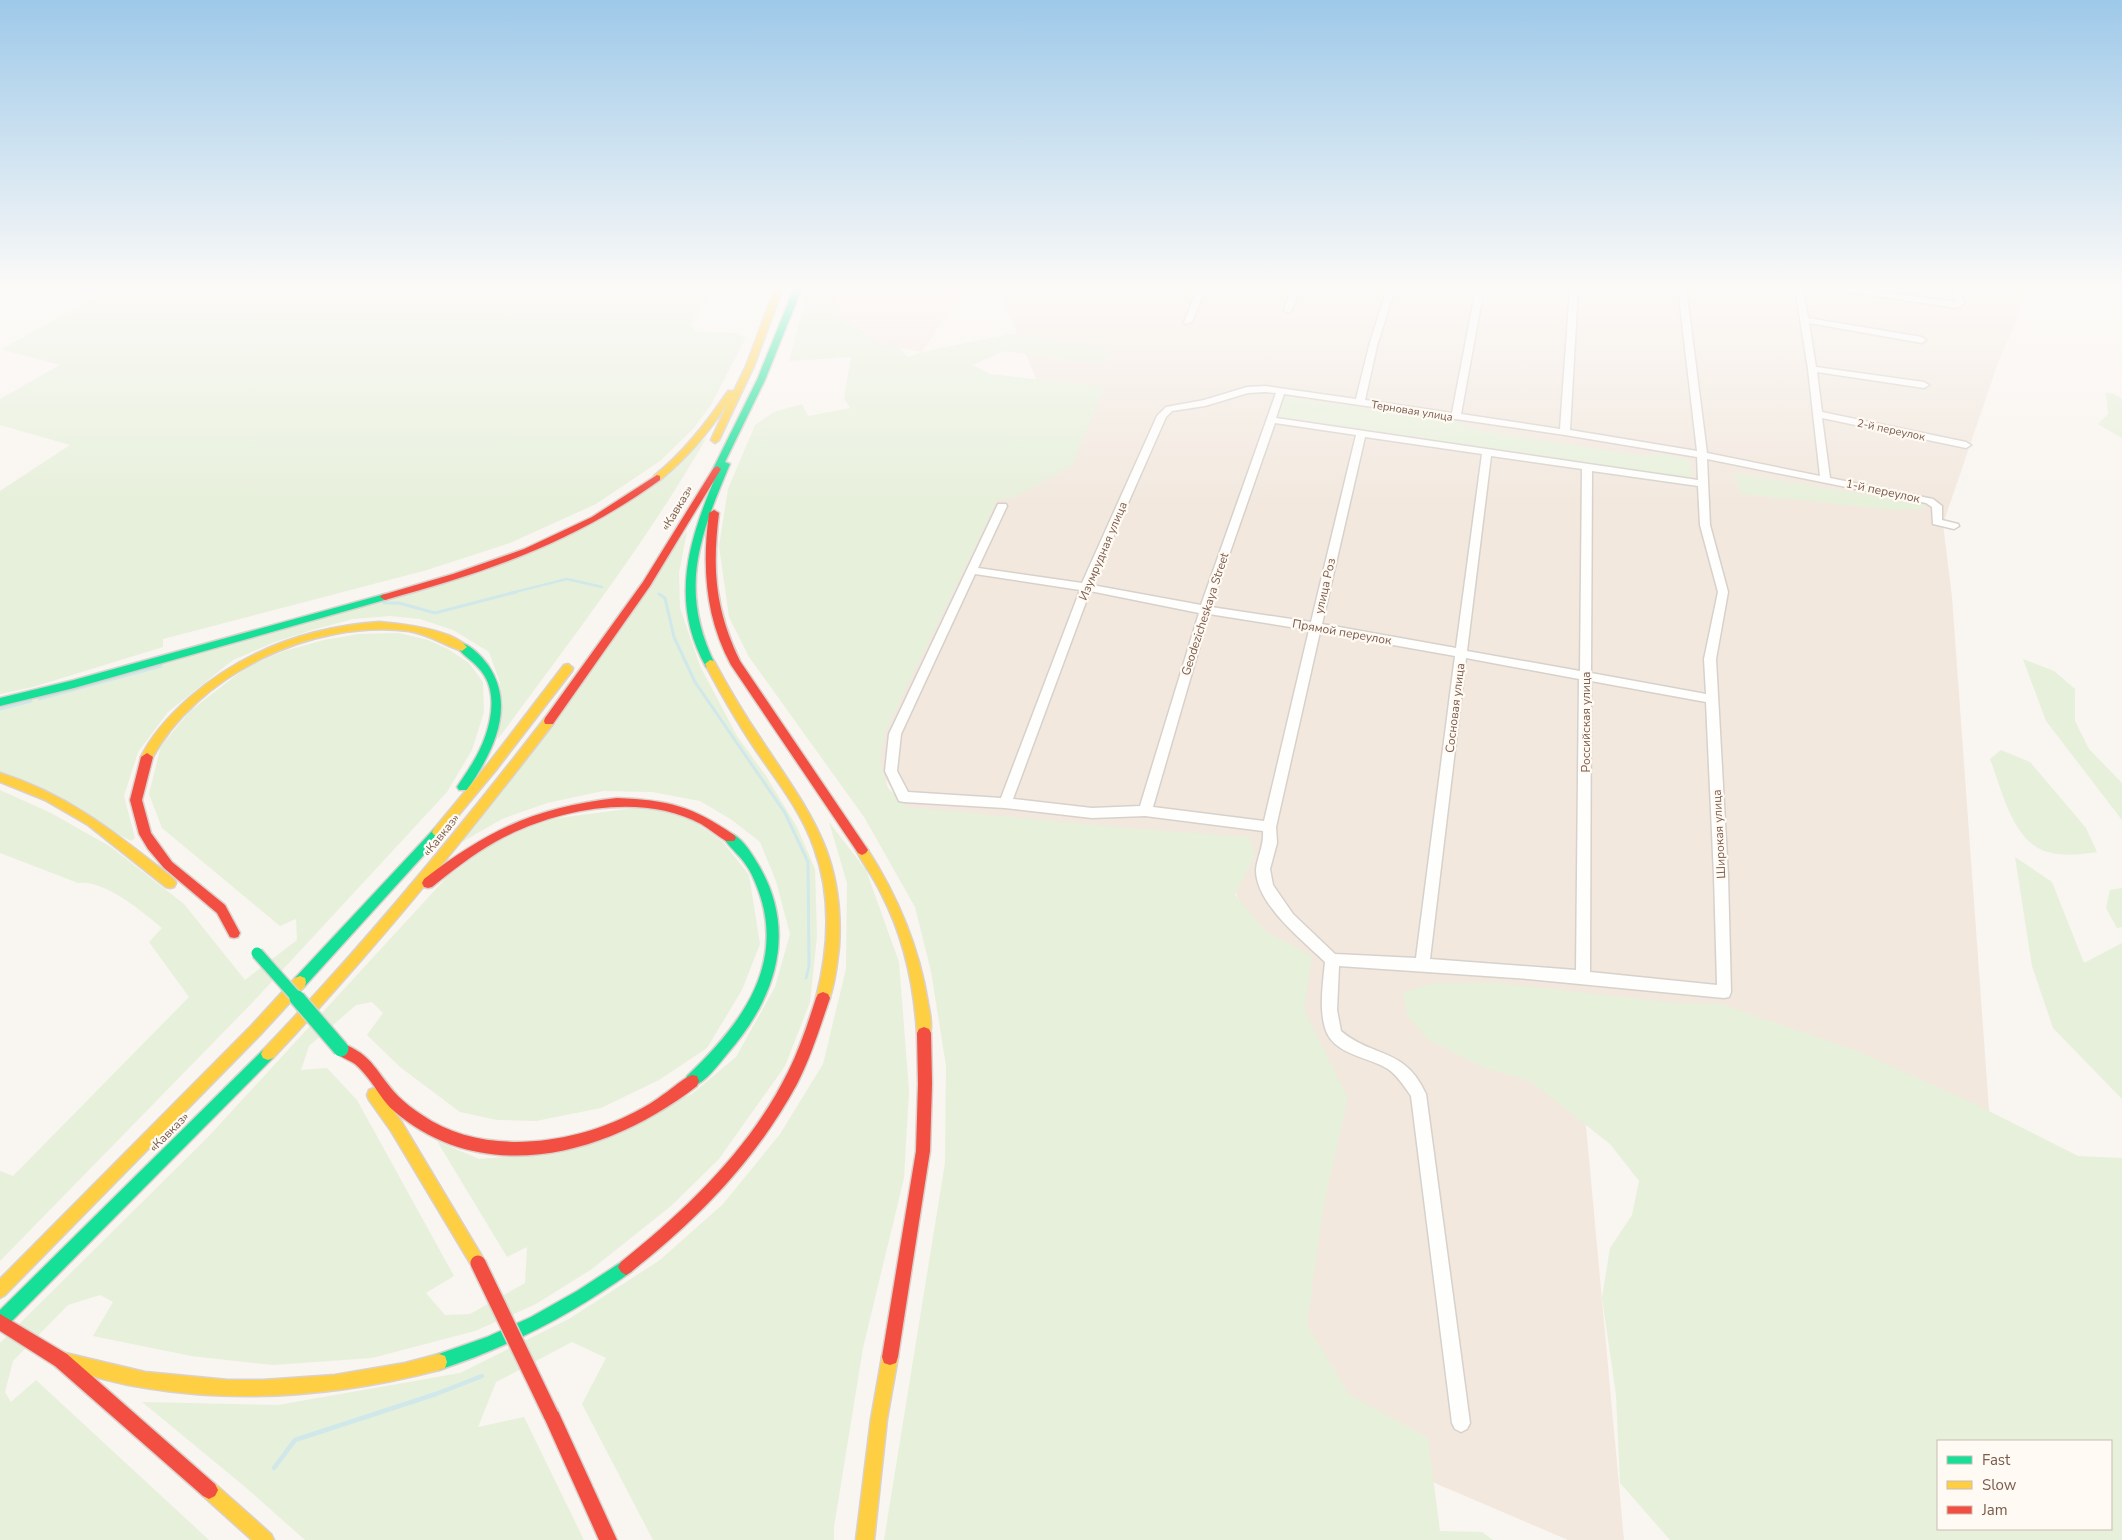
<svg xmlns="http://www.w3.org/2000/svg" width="2122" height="1540" font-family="'Nunito Sans',sans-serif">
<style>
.residential{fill:#f2e8de}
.commercial{fill:#f6e8e1}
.green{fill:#e7f0db;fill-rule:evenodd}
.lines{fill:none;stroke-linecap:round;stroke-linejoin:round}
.stream-far2{stroke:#d0e8ea;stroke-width:2.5}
.stream-far1{stroke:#d0e8ea;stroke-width:3}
.stream{stroke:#d0e8ea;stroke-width:4.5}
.street-casing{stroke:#d7d1cb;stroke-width:3}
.fast-casing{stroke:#dad1cc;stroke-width:3}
.slow-casing{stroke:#dad1cc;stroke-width:3}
.jam-casing{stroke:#dad1cc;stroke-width:3}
.street{fill:#fefefd;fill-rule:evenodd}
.fast{fill:#16e098;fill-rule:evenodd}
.slow{fill:#ffcf43;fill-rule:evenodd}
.jam{fill:#f24e42;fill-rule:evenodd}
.fast-bridge-far1-casing{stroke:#dad1cc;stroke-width:14;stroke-linecap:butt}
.fast-bridge-casing{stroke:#dad1cc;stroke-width:18;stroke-linecap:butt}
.jam-bridge-casing{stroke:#dad1cc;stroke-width:18;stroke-linecap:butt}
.fast-bridge-far1{stroke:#16e098;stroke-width:11}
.fast-bridge{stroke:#16e098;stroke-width:15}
.jam-bridge{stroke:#f24e42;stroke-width:15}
.labels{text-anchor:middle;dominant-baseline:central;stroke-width:4.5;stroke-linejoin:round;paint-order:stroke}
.far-street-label{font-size:11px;fill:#7a5c4d;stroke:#fffaf3}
.street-label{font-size:12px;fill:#7a5c4d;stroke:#fffaf3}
</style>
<rect width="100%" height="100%" fill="#f9f5f0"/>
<path class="residential" d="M 998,288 L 2030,288 L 1998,363 L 1943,524 L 1952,597 L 1990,1124 L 1574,995 L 1624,1540 L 1568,1540 L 1299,1425 L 1268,964 L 1213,842 L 918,829 L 856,734 L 1047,405 Z"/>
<path class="commercial" d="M 837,288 L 964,288 L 922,352 L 884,345 L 833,314 Z"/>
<g class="green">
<path d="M 111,288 L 769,288 C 764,294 759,296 752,293 L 716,292 L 711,294 L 691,324 L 696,332 L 735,333 L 746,337 L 711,405 L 693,429 L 660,461 L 596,504 L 510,543 L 427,570 L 163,639 L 163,647 L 33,687 L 0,694 L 0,491 L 70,445 L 0,425 L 0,399 L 60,365 L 3,350 L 4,348 Z"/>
<path d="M 808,288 L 837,288 L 833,314 L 884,345 L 898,347 L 908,357 L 922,352 L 1011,334 L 1111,350 L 1102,364 L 1004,351 L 973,365 L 990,374 L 1104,387 L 1072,466 L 1012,498 L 997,500 L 885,732 L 880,761 L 888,788 L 907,807 L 1138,829 L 1249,837 L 1255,856 L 1235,894 L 1265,931 L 1312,956 L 1304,1009 L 1348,1098 L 1323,1208 L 1307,1325 L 1349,1394 L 1428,1438 L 1440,1531 L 1482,1532 L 1493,1540 L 884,1540 L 945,1163 L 946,1066 L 931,971 L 915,907 L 864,817 L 749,657 L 729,617 L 719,546 L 728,489 L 755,425 L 774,412 L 802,404 L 808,416 L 850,408 L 844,398 L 851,357 L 789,361 Z"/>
<path d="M 2106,393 L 2114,394 L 2122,399 L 2122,438 L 2098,424 L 2108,414 Z"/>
<path d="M 1284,397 L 1455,422 L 1481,431 L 1644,456 L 1657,453 L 1690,460 L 1693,481 L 1278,416 Z"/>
<path d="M 707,437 C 646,543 570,641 498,739 L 500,683 L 489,652 L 453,630 L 420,619 L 390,616 L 353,619 L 312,630 L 275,642 L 233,660 L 168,712 L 138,752 L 124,796 L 135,838 L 131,841 L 0,772 L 0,705 L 486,571 L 617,510 Z"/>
<path d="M 1733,473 L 1923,504 L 1924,509 L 1894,510 L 1741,494 Z"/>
<path d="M 687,531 L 679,573 L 680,608 L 700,666 L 737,736 L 766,776 L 797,827 L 815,869 L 817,936 L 810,1002 L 785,1066 L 719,1159 L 671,1206 L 592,1269 L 536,1304 L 475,1331 L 372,1358 L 273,1365 L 191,1356 L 93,1336 L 113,1302 L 100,1295 L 68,1305 L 13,1361 L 5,1392 L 11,1402 L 36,1380 L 209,1540 L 0,1540 L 0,1343 L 208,1137 L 447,877 L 487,847 L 543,820 L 642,807 L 688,817 L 723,842 L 749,875 L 760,944 L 742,990 L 707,1048 L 659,1080 L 601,1108 L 536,1121 L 497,1120 L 460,1112 L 400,1067 L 367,1035 L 383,1013 L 372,1002 L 356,1005 L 309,1046 L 301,1070 L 327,1068 L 357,1100 L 454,1276 L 426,1293 L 445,1315 L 470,1314 L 525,1283 L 527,1247 L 507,1257 L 437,1141 L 479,1159 L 541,1154 L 692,1094 L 736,1057 L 775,987 L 790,934 L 776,881 L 760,842 L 732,820 L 700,801 L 652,792 L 603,791 L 547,803 L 502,819 L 462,842 Z"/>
<path d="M 399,633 L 428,640 L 448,649 L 469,663 L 483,682 L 484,712 L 472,750 L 447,792 L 251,1004 L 0,1261 L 0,1171 L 13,1176 L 189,997 L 149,942 L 162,928 C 143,912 104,879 78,883 L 0,853 L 0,790 L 51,813 L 111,847 L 184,904 L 245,980 L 297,940 L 296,919 L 280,926 L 162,828 L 149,794 L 161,746 L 190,711 L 248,666 L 284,651 L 324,640 L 359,634 Z"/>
<path d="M 2023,659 L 2054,671 L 2075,689 L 2075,721 L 2089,749 L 2122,783 L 2122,820 L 2046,721 Z"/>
<path d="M 2001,750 L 2030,762 L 2086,828 L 2097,852 C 2081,855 2055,857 2040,849 C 2011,835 2001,787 1990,759 Z"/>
<path d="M 829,822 L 866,870 L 899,962 L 909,1091 L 904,1178 L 863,1348 L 834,1527 L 834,1540 L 653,1540 L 582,1404 L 606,1358 L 572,1342 L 496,1382 L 478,1427 L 524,1417 L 584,1540 L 305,1540 L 244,1486 L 142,1402 L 278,1405 L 460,1373 L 569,1319 L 660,1260 L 723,1204 L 780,1134 L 823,1064 L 846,969 L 847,883 Z"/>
<path d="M 2015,857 L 2052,882 L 2084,963 L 2122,943 L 2122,1099 L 2053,1028 L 2032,966 Z"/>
<path d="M 2122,888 L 2122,927 L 2117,928 L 2106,908 L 2110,890 Z"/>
<path d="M 1433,983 L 1497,983 L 1676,1003 L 1721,1004 L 1857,1051 L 1977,1105 L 2078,1156 L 2122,1158 L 2122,1540 L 1670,1540 L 1620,1483 L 1616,1395 L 1602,1298 L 1610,1248 L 1632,1215 L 1639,1181 L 1610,1144 L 1530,1081 L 1485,1068 L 1429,1040 L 1408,1017 L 1403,993 ZM 2111,1441 L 2111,1529 L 1938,1529 L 1938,1441 Z"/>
</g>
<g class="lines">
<path class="stream-far2" d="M 511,593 L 567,579 L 602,587"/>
<g class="stream-far1">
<path d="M 659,594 L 665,598 L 674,637 L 695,682 L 785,813 L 808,862 L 809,966 L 806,978"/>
<path d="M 384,603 L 399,603 L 435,613 L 516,592"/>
<path d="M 39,699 L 161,666"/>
<path d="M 0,709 L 31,701"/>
</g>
<path class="stream" d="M 274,1468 L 295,1440 L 436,1394 L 482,1376"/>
<defs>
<g id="street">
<path d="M 1198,288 L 1206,288 L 1192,322 L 1185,324 L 1184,322 Z"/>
<path d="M 1292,288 L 1300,288 L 1292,310 L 1288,313 L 1284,310 Z"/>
<path d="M 1387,288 L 1395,288 L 1377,346 L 1365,400 L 1452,413 L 1476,288 L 1484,288 L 1461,414 L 1560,429 L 1570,288 L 1578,288 L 1570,430 L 1697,451 L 1678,288 L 1686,288 L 1707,453 L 1820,476 L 1808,369 L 1795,288 L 1803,288 L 1808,318 L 1922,337 L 1926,340 L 1922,343 L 1809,323 L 1816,367 L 1924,382 L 1929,385 L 1924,388 L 1817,372 L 1822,412 L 1966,442 L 1971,445 L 1966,448 L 1822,418 L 1830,478 L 1933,499 L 1942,506 L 1942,520 L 1958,524 L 1959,526 L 1954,529 L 1933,524 L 1932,507 L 1926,503 L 1707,459 L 1710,525 L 1728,592 L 1716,659 L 1728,876 L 1731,992 L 1729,997 L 1724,998 L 1528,979 L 1339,966 L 1337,1010 L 1341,1031 C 1373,1058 1405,1047 1426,1094 L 1470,1423 L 1467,1429 L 1461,1432 L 1455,1429 L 1452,1423 L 1411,1096 C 1404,1086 1398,1076 1388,1069 C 1367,1056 1333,1055 1325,1028 C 1319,1008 1323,983 1325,962 C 1302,940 1256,904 1256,870 C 1257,857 1264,847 1263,831 L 1145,816 L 1092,818 L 1005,808 L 904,802 L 899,801 L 885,771 L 889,734 L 998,504 L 1006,504 L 1007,506 L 978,568 L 1082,583 L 1157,416 L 1166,407 L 1204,400 L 1247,387 L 1265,386 L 1356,399 L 1369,346 ZM 1265,392 L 1276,393 L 1201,605 L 1092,585 L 1166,417 L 1172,411 L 1205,406 L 1248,393 ZM 1284,394 L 1565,435 L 1697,457 L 1698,480 L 1276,418 ZM 1275,423 L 1356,435 L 1311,622 L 1211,607 ZM 1365,437 L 1482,454 L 1456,648 L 1322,624 ZM 1491,456 L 1582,469 L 1580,671 L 1467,651 ZM 1592,471 L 1698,486 L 1700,525 L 1718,592 L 1704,659 L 1706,694 L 1591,673 ZM 975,574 L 1080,590 L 1001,798 L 908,792 L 897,771 L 901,734 ZM 1090,591 L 1199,613 L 1140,806 L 1092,808 L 1013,799 ZM 1209,614 L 1309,630 L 1264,821 L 1153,807 ZM 1320,632 L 1455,656 L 1416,958 L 1335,954 L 1293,914 L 1273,885 L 1270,869 L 1277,843 L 1276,827 ZM 1466,658 L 1579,679 L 1576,970 L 1430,959 ZM 1591,681 L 1706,702 L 1714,876 L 1717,985 L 1590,972 Z"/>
<path d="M 1833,288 L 1854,288 L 1956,302 L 1952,288 L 1960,288 L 1964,304 L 1956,308 L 1837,290 Z"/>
</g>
<g id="fast">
<path d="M 794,288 L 802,288 L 765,380 L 725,462 L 730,464 C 700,535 678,589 715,664 L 710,668 L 706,667 C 668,599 690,537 718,471 L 713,469 L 757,380 Z"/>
<path d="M 385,594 L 388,595 L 390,597 L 388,599 L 74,688 L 0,706 L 0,698 L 74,680 Z"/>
<path d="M 462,643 C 472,646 482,657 488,665 C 517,707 492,754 467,790 L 459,790 L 457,787 C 461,780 466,774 470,767 C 486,743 501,702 484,675 C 476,662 465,658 457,647 Z"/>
<path d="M 438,827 L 442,829 L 444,832 L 442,835 L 305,986 L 300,988 L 295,986 L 294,982 L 295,978 L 434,829 Z"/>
<path d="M 730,833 C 742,837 752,854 758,864 C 798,931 776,998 728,1053 C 718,1065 706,1082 692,1087 L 687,1086 L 685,1081 L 687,1076 C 743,1023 789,961 755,882 C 751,871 744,861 736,853 C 732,848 727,844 724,838 L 726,835 Z"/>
<path d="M 268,1048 L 273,1050 L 275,1054 L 273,1058 L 6,1327 L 0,1329 L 0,1310 L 263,1050 Z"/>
<path d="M 626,1259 L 631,1262 L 634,1267 L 631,1272 C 571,1315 509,1347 439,1370 L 433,1368 L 431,1362 L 433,1356 L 487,1337 L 531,1317 L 577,1291 Z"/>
</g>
<g id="slow">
<path d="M 775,288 L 783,288 L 754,366 L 719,440 L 715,443 L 711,440 L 728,403 C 709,432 687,458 660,480 L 654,480 L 654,476 C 684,452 706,423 728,391 L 734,391 L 746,366 Z"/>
<path d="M 379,622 C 401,624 452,629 467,647 L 462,651 C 444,645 428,634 409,631 C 313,619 197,674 151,760 L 143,760 L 141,757 C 152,734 170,715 189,698 C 243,651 308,627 379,622 Z"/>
<path d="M 710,660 L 714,661 C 729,689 745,716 763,742 C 810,813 845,856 839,947 C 837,964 835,986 828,1002 L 823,1004 L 818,1002 L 816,998 C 829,948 832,897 814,848 C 803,816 783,789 764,762 C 742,731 723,698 705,664 Z"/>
<path d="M 568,664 L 573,668 L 572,671 L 496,770 L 442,835 L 434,835 L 432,832 L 434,829 L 488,764 L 564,665 Z"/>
<path d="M 549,717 L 554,721 L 553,724 C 464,840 373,952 273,1058 L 268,1060 L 263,1058 L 261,1054 L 263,1050 C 364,945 456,833 545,718 Z"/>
<path d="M 0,773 C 70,795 118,835 174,879 L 176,883 L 174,887 L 170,888 L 166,887 L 88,825 L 45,800 L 0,782 Z"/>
<path d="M 862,845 L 866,847 C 897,895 919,946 928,1003 C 930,1013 933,1028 929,1037 L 924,1039 L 919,1037 L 917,1033 C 914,984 904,937 881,893 C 874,878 864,865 856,850 L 858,847 Z"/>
<path d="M 300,976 L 305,978 L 306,982 L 305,986 L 261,1034 L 5,1295 L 0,1298 L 0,1279 L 251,1026 L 295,978 Z"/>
<path d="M 374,1088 L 379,1090 L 401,1121 L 483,1258 L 486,1263 L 483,1268 L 478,1271 L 473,1268 L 391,1131 L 369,1100 L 367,1095 L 369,1090 Z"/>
<path d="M 890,1349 L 896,1351 L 898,1357 L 887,1419 L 874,1540 L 856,1540 L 871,1419 L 882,1357 L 884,1351 Z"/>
<path d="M 61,1352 L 145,1372 L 228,1380 L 263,1380 L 335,1375 L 405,1363 L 439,1354 L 445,1356 L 447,1362 L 445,1368 L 439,1370 C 343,1395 244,1404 146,1388 C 117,1384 89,1375 61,1368 L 55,1366 L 53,1360 L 55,1354 Z"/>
<path d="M 209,1481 L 215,1484 L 271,1534 L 274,1540 L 252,1540 L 203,1496 L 200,1490 L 203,1484 Z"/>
</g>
<g id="jam">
<path d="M 717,466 L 721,469 L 650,586 L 553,724 L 545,724 L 544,721 L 545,718 L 643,582 L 713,469 Z"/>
<path d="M 657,475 L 660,476 L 660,480 C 573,543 487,572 385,600 L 380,597 L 382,595 L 453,574 L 524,549 L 592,517 Z"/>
<path d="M 714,510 L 719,513 C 712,569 715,609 740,661 L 866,847 L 868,850 L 866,853 L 862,855 L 858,853 L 731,665 C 705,617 702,566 709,513 Z"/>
<path d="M 147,753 L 153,757 L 142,800 L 151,833 L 172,862 L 225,905 L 240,933 L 238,937 L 234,938 L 230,937 L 217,913 L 164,868 L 148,849 L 139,834 L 130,800 L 141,757 Z"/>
<path d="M 617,798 C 668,800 692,806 734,835 L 736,838 L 734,841 L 726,841 C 718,836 709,829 701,824 C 640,791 552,810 495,842 C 472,855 452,871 432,887 L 428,888 L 424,887 L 422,883 L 424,879 C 488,830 536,807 617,798 Z"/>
<path d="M 823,992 L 828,994 L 830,998 C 820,1027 811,1057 797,1084 C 756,1160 698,1219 631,1272 L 626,1275 L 621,1272 L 618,1267 L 621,1262 C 687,1209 750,1149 788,1072 C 800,1048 808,1023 816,998 L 818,994 Z"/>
<path d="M 924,1027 L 929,1029 L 931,1033 L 932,1084 L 930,1151 L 898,1357 L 896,1363 L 890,1365 L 884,1363 L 882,1357 L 916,1151 L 918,1084 L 917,1033 L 919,1029 Z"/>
<path d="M 341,1043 C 374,1055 376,1073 398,1096 C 405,1103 413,1109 422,1115 C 483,1157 572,1145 635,1112 C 645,1107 655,1101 664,1094 C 673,1088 682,1079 692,1075 L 697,1076 L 699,1081 L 697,1086 C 611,1153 486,1190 394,1111 C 383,1102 377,1089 368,1078 C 364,1073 360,1068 355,1064 C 348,1059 338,1057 334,1049 L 336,1045 Z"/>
<path d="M 0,1314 L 67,1354 L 215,1484 L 218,1490 L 215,1496 L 209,1499 L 203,1496 L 55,1366 L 0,1331 Z"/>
<path d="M 551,1407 L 557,1409 L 617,1540 L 599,1540 L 543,1415 L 545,1409 Z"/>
</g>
</defs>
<use href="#street" class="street-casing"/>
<use href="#fast" class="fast-casing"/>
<use href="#slow" class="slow-casing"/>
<use href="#jam" class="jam-casing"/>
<use href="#street" class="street"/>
<use href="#fast" class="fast"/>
<use href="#slow" class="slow"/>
<use href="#jam" class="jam"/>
<defs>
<path id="fast-bridge-far1" d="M 257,953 L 298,999"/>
<path id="fast-bridge" d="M 297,998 L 341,1049"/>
<path id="jam-bridge" d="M 478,1263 L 551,1415"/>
</defs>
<use href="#fast-bridge-far1" class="fast-bridge-far1-casing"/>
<use href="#fast-bridge" class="fast-bridge-casing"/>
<use href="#jam-bridge" class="jam-bridge-casing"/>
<use href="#fast-bridge-far1" class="fast-bridge-far1"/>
<use href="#fast-bridge" class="fast-bridge"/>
<use href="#jam-bridge" class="jam-bridge"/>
</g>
<linearGradient id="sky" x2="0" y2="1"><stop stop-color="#9ec9e9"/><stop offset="0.57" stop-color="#fcfaf8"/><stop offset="1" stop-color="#fcfaf8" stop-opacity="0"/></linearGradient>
<rect width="2122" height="504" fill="url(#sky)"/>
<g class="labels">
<g class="far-street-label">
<text transform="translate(1412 411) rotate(9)">Терновая улица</text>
<text transform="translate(1891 430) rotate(12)">2-й переулок</text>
</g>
<g class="street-label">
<text transform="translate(1883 491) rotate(12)">1-й переулок</text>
<text transform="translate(677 508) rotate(-59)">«Кавказ»</text>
<text transform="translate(1103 551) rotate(-67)">Изумрудная улица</text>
<text transform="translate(1325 586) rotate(-77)">улица Роз</text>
<text transform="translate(1205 614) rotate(-72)">Geodezicheskaya Street</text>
<text transform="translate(1342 632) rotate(10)">Прямой переулок</text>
<text transform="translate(1455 708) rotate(-83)">Сосновая улица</text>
<text transform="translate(1586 722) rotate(-90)">Российская улица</text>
<text transform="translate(1719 834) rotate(-93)">Широкая улица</text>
<text transform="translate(441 835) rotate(-51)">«Кавказ»</text>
<text transform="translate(169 1132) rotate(-45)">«Кавказ»</text>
</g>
</g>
<rect x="1937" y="1440" width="175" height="90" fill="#fffaf3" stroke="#cabbb1"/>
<rect x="1947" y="1456" width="25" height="8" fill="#16e098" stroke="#cabbb1"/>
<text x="1982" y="1465" font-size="15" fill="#7a5c4d">Fast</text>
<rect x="1947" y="1481" width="25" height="8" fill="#ffcf43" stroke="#cabbb1"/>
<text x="1982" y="1490" font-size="15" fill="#7a5c4d">Slow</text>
<rect x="1947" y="1506" width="25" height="8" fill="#f24e42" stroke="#cabbb1"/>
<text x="1982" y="1515" font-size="15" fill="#7a5c4d">Jam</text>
</svg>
